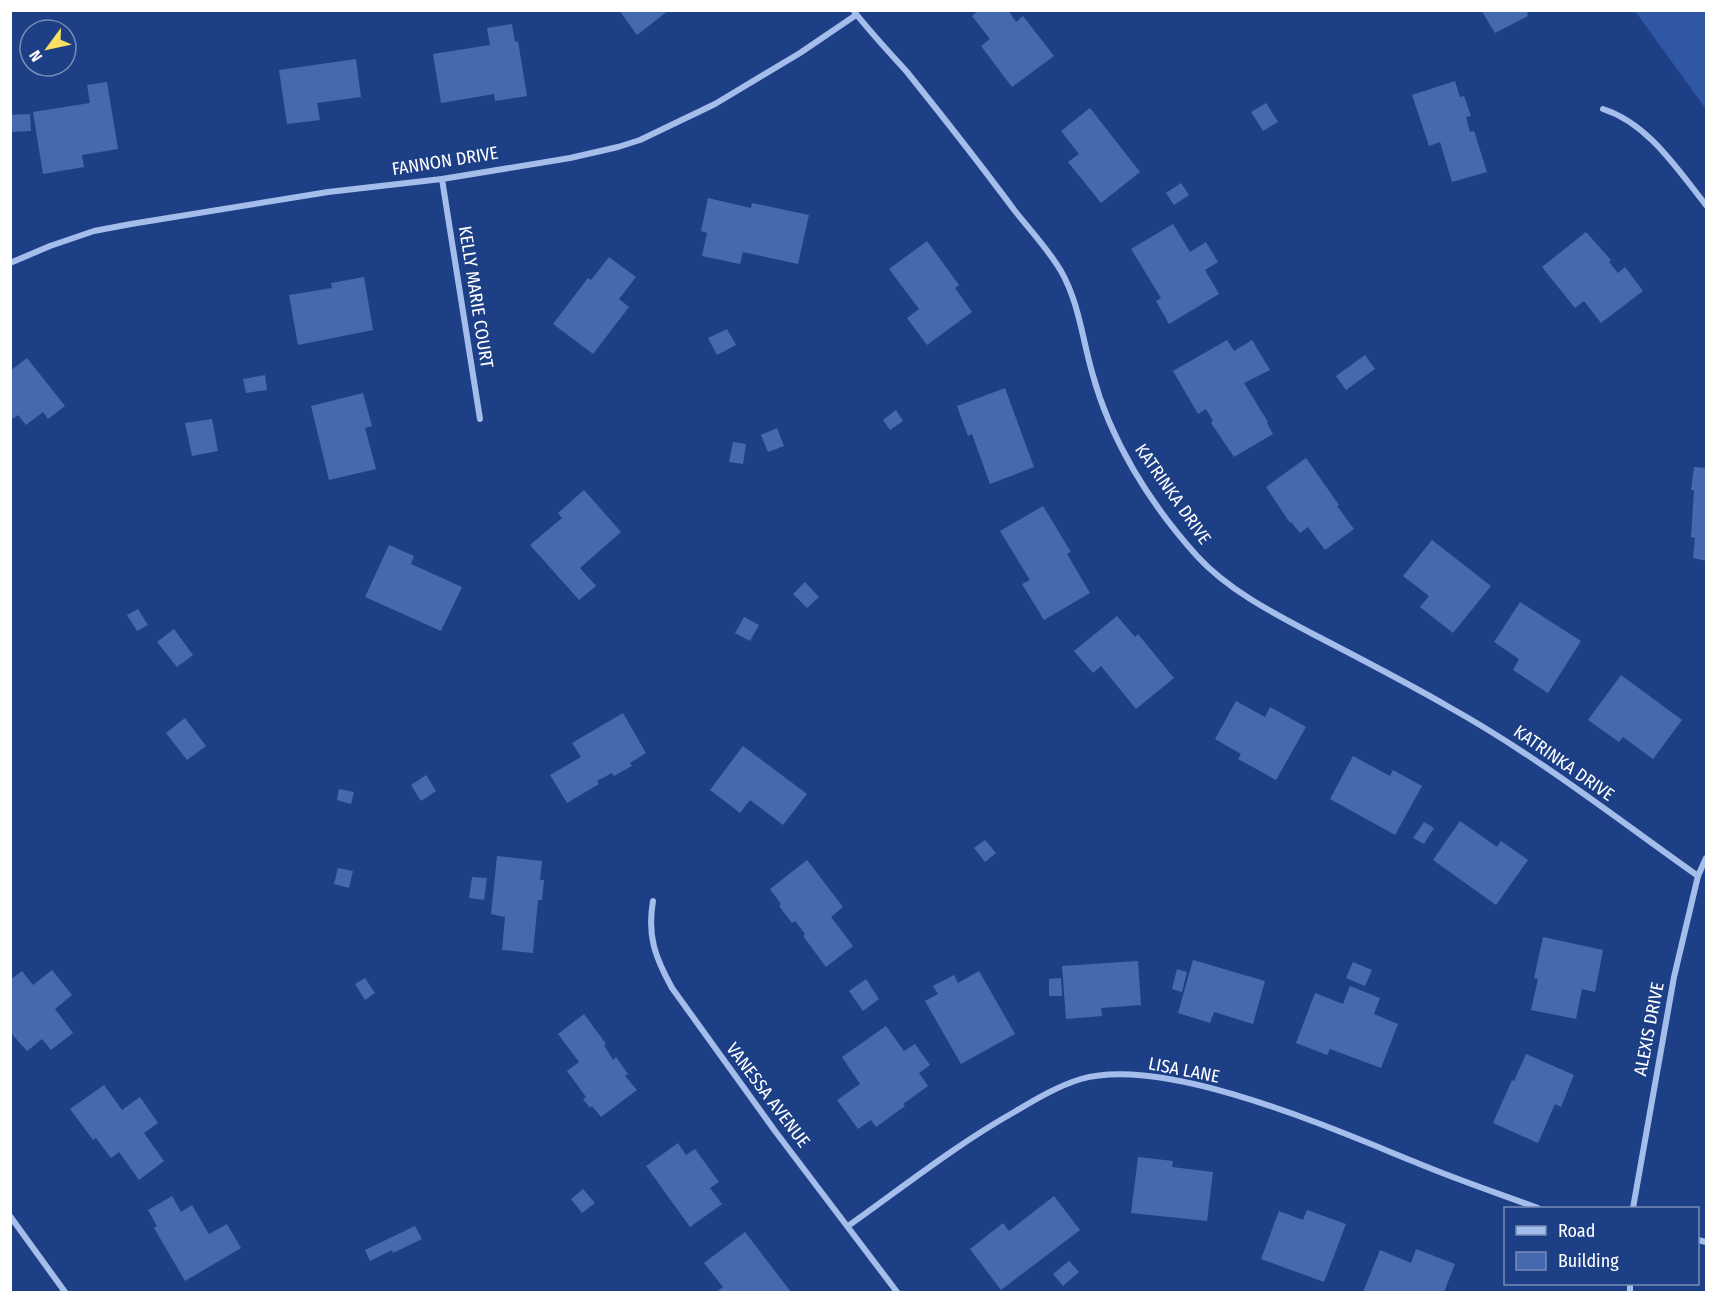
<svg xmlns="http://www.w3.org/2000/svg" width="1717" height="1303" font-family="'Fira Sans Condensed',sans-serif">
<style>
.green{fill:#3057a3}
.building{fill:#4569af}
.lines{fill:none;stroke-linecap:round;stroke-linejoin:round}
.street{stroke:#a5bdeb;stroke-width:6}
.labels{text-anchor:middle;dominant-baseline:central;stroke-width:4.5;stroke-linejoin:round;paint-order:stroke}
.street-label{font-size:18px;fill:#fff;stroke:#1d3f86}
</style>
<rect width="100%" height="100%" fill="#1d3f86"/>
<path class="green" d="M 1635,11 L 1706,11 L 1706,109 Z"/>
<g class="building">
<path d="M 619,10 L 669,10 L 637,35 Z"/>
<path d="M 979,10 L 1008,10 L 1016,22 L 1023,16 L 1054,56 L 1012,87 L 981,46 L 990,39 L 972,16 Z"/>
<path d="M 1481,10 L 1531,10 L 1527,13 L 1528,16 L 1495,33 Z"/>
<path d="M 512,24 L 515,42 L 518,41 L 527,96 L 495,101 L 494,94 L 441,103 L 433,54 L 490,45 L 487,28 Z"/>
<path d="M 356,59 L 361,97 L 317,103 L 320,120 L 287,124 L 279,70 Z"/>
<path d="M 1455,81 L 1460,97 L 1464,96 L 1471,116 L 1466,117 L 1470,132 L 1474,131 L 1487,172 L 1452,182 L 1440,142 L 1429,146 L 1412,95 Z"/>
<path d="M 107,82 L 118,149 L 82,155 L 84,167 L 43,174 L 33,112 L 90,103 L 87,85 Z"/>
<path d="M 1266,103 L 1278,122 L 1263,131 L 1251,112 Z"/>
<path d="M 1090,108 L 1140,172 L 1101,203 L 1068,162 L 1079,154 L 1061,131 Z"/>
<path d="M 30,114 L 31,131 L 10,132 L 10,115 Z"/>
<path d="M 1181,183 L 1189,195 L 1174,205 L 1166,193 Z"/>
<path d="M 708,198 L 751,208 L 752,203 L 809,215 L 798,264 L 743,252 L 740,264 L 702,256 L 707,233 L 701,231 Z"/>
<path d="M 1173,224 L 1190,252 L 1206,242 L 1218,262 L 1205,270 L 1219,294 L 1169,324 L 1156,301 L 1161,298 L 1131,249 Z"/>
<path d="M 1586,232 L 1611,260 L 1609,262 L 1618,273 L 1625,267 L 1643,291 L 1601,323 L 1584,301 L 1575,308 L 1542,267 Z"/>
<path d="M 927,241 L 959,285 L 955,288 L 972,312 L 927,345 L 907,318 L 919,309 L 889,269 Z"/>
<path d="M 609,257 L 636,277 L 619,299 L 629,307 L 593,354 L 553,324 L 588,278 L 591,280 Z"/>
<path d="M 364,277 L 373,330 L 298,345 L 289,295 L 332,288 L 331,283 Z"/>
<path d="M 727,329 L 736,345 L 717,355 L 708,338 Z"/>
<path d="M 1227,340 L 1234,351 L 1252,340 L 1270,370 L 1244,383 L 1268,422 L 1267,423 L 1273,434 L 1234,457 L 1211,423 L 1213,421 L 1206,409 L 1198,414 L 1173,371 Z"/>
<path d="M 1365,355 L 1375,369 L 1346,390 L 1336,376 Z"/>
<path d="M 27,358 L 65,406 L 48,419 L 43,412 L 26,425 L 18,415 L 13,419 L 10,415 L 10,371 Z"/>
<path d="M 265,375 L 267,390 L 246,393 L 243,379 Z"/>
<path d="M 1005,388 L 1034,467 L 990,484 L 972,434 L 968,436 L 957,406 Z"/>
<path d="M 363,393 L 372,426 L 365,428 L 376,469 L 329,480 L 311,406 Z"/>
<path d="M 896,410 L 903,421 L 890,430 L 883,420 Z"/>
<path d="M 212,419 L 218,451 L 192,456 L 185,423 Z"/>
<path d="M 777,428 L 784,446 L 768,452 L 761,435 Z"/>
<path d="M 733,442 L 746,444 L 743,464 L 729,462 Z"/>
<path d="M 1306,458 L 1339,505 L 1337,506 L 1354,529 L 1325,550 L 1308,527 L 1300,533 L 1291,522 L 1290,523 L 1266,487 Z"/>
<path d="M 1694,467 L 1706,468 L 1706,561 L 1693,558 L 1695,538 L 1691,537 L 1694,490 L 1691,490 Z"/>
<path d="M 584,490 L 621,532 L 580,568 L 596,586 L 579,600 L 530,545 L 562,518 L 558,513 Z"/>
<path d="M 1043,506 L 1071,552 L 1067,554 L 1090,593 L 1044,620 L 1022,584 L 1030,580 L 1000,531 Z"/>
<path d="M 1432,540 L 1491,586 L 1453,633 L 1420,607 L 1429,596 L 1403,576 Z"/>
<path d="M 389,545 L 414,556 L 411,564 L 462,587 L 441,631 L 365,597 Z"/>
<path d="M 805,582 L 819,597 L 807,608 L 793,594 Z"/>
<path d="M 1520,602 L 1581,641 L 1548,693 L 1513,670 L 1519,659 L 1494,642 Z"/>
<path d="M 138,609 L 148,625 L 137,631 L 127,615 Z"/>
<path d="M 1117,616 L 1135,637 L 1138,634 L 1174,678 L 1136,709 L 1101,666 L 1093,673 L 1074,651 Z"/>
<path d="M 744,617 L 759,625 L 750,641 L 735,633 Z"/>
<path d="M 174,629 L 193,655 L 177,667 L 157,642 Z"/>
<path d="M 1621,675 L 1682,720 L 1653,759 L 1623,737 L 1619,742 L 1588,720 Z"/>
<path d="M 1236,701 L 1265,717 L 1270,707 L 1306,727 L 1276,780 L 1238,759 L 1241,754 L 1215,739 Z"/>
<path d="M 623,713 L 646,753 L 630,763 L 632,766 L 614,776 L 612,773 L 597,781 L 599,784 L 567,803 L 550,775 L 581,757 L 572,743 Z"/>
<path d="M 185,718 L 206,746 L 187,760 L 166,733 Z"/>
<path d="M 743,746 L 807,794 L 783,825 L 750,800 L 740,813 L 710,790 Z"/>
<path d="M 1353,756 L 1390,776 L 1393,770 L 1422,786 L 1395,835 L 1330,799 Z"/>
<path d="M 426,775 L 436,791 L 421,801 L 411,785 Z"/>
<path d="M 339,789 L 354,792 L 351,804 L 337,800 Z"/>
<path d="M 1460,821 L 1497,847 L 1501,841 L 1528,860 L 1496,905 L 1433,860 Z"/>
<path d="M 1424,822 L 1434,828 L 1424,844 L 1413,838 Z"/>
<path d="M 985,840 L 996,853 L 985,862 L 974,848 Z"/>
<path d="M 497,856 L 542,861 L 540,880 L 544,880 L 542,900 L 538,900 L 533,953 L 502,950 L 505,917 L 491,914 Z"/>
<path d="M 807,860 L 843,907 L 831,917 L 853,946 L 826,967 L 803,936 L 805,934 L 795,921 L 792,923 L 779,906 L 781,904 L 770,889 Z"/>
<path d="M 338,868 L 353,871 L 349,888 L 334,884 Z"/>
<path d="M 472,877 L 487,878 L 484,900 L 469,898 Z"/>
<path d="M 1543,937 L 1603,950 L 1595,992 L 1582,989 L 1576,1019 L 1531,1010 L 1538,979 L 1534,978 Z"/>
<path d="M 1193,960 L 1265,981 L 1253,1024 L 1214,1012 L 1210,1023 L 1178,1013 Z"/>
<path d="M 1138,961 L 1141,1005 L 1101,1008 L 1102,1016 L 1066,1019 L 1062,966 Z"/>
<path d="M 1353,962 L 1372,970 L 1365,986 L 1346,978 Z"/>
<path d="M 1177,969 L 1187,972 L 1182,992 L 1172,989 Z"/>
<path d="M 52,970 L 72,995 L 55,1009 L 73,1033 L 51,1050 L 42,1039 L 27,1051 L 10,1032 L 10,980 L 22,971 L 33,985 Z"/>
<path d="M 979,971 L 1015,1034 L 961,1064 L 925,1001 L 938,994 L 933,986 L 954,975 L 958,983 Z"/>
<path d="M 365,978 L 375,993 L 365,1000 L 355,984 Z"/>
<path d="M 1061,978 L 1062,996 L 1049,996 L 1049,979 Z"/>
<path d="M 866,979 L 879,999 L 863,1011 L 849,991 Z"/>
<path d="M 1350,986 L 1380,998 L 1374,1014 L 1398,1024 L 1381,1068 L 1330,1049 L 1327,1055 L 1296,1043 L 1315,993 L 1343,1004 Z"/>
<path d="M 584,1014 L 606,1044 L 604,1045 L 613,1060 L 616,1057 L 628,1074 L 625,1076 L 637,1090 L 601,1117 L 592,1106 L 590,1108 L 583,1099 L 586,1097 L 567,1071 L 579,1062 L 558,1034 Z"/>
<path d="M 886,1026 L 904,1051 L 915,1044 L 930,1065 L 919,1073 L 928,1086 L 903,1104 L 905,1106 L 876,1127 L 871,1120 L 858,1129 L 837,1100 L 860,1084 L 842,1057 Z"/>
<path d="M 1526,1054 L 1574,1075 L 1561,1107 L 1555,1104 L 1538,1143 L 1493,1123 L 1512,1080 L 1514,1081 Z"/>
<path d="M 104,1085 L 122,1110 L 140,1097 L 158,1123 L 144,1133 L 164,1161 L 139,1180 L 119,1152 L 111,1158 L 96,1138 L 93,1140 L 70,1109 Z"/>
<path d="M 678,1143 L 686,1155 L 695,1149 L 719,1182 L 710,1188 L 722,1204 L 690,1227 L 646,1166 Z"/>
<path d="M 1138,1157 L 1173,1161 L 1172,1167 L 1213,1172 L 1207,1221 L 1131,1213 Z"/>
<path d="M 583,1189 L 595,1203 L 582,1213 L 571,1199 Z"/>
<path d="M 172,1196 L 181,1212 L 192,1205 L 209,1234 L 227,1224 L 241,1248 L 185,1281 L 154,1228 L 157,1226 L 148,1210 Z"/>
<path d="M 1054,1196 L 1080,1230 L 1001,1290 L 970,1249 L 1003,1223 L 1009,1231 Z"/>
<path d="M 1307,1210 L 1346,1224 L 1324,1282 L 1261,1259 L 1279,1211 L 1303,1220 Z"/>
<path d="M 415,1226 L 422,1239 L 393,1253 L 392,1250 L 370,1261 L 365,1250 Z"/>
<path d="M 745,1232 L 791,1292 L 716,1292 L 723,1287 L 704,1263 Z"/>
<path d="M 1416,1249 L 1455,1264 L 1444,1292 L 1363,1292 L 1380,1250 L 1411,1263 Z"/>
<path d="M 1069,1261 L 1079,1272 L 1063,1286 L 1053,1274 Z"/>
</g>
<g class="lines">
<g class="street">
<path d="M 853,10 C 870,32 889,52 907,72 C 944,118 980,164 1015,211 C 1030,230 1048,249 1061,271 C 1079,303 1082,337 1092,372 C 1110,440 1150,504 1197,556 C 1227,589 1271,612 1311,633 C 1357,657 1404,681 1449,707 C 1537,756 1616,818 1698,876"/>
<path d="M 1603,109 C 1649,124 1677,169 1706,205"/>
<path d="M 442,179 L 480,419"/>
<path d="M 10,263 L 50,246 L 94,231 L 131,224 L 328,192 L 442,179 L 570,158 L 618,147 L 640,140 L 715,104 L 800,53 L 856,15"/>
<path d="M 653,901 C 647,936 655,957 672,988 L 775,1131 L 897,1292"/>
<path d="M 1633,1208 L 1674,977 L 1698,876 L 1706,858"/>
<path d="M 10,1216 L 65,1292"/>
<path d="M 848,1226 C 903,1187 957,1144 1016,1111 C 1036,1099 1058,1086 1081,1079 C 1166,1055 1333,1129 1415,1162 C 1455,1179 1497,1193 1538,1208"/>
<path d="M 1698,1240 L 1706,1242"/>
<path d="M 1630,1292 L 1630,1284"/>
</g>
</g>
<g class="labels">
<g class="street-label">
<text transform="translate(445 161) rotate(-9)">FANNON DRIVE</text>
<text transform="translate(476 297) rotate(81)">KELLY MARIE COURT</text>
<text transform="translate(1173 494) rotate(55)">KATRINKA DRIVE</text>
<text transform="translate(1564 763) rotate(35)">KATRINKA DRIVE</text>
<text transform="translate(1649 1029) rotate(-79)">ALEXIS DRIVE</text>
<text transform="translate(1184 1070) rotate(11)">LISA LANE</text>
<text transform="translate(768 1095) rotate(53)">VANESSA AVENUE</text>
</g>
</g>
<rect width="1717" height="1303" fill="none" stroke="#ffffff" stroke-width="24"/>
<rect x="1504" y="1207" width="195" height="78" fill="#1d3f86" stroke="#778cb6" stroke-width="1.5"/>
<rect x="1516" y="1226" width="30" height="9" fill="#a5bdeb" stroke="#778cb6" stroke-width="1.5"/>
<text x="1558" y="1237" font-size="18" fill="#ffffff">Road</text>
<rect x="1516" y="1252" width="30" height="18" fill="#4569af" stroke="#778cb6" stroke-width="1.5"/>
<text x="1558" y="1267" font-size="18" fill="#ffffff">Building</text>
<g transform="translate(48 48) rotate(237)"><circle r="28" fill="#1d3f86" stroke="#778cb6" stroke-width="1.5"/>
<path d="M0-4.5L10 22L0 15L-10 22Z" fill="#fbdf63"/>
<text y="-9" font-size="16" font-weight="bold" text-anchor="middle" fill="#ffffff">N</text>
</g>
</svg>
